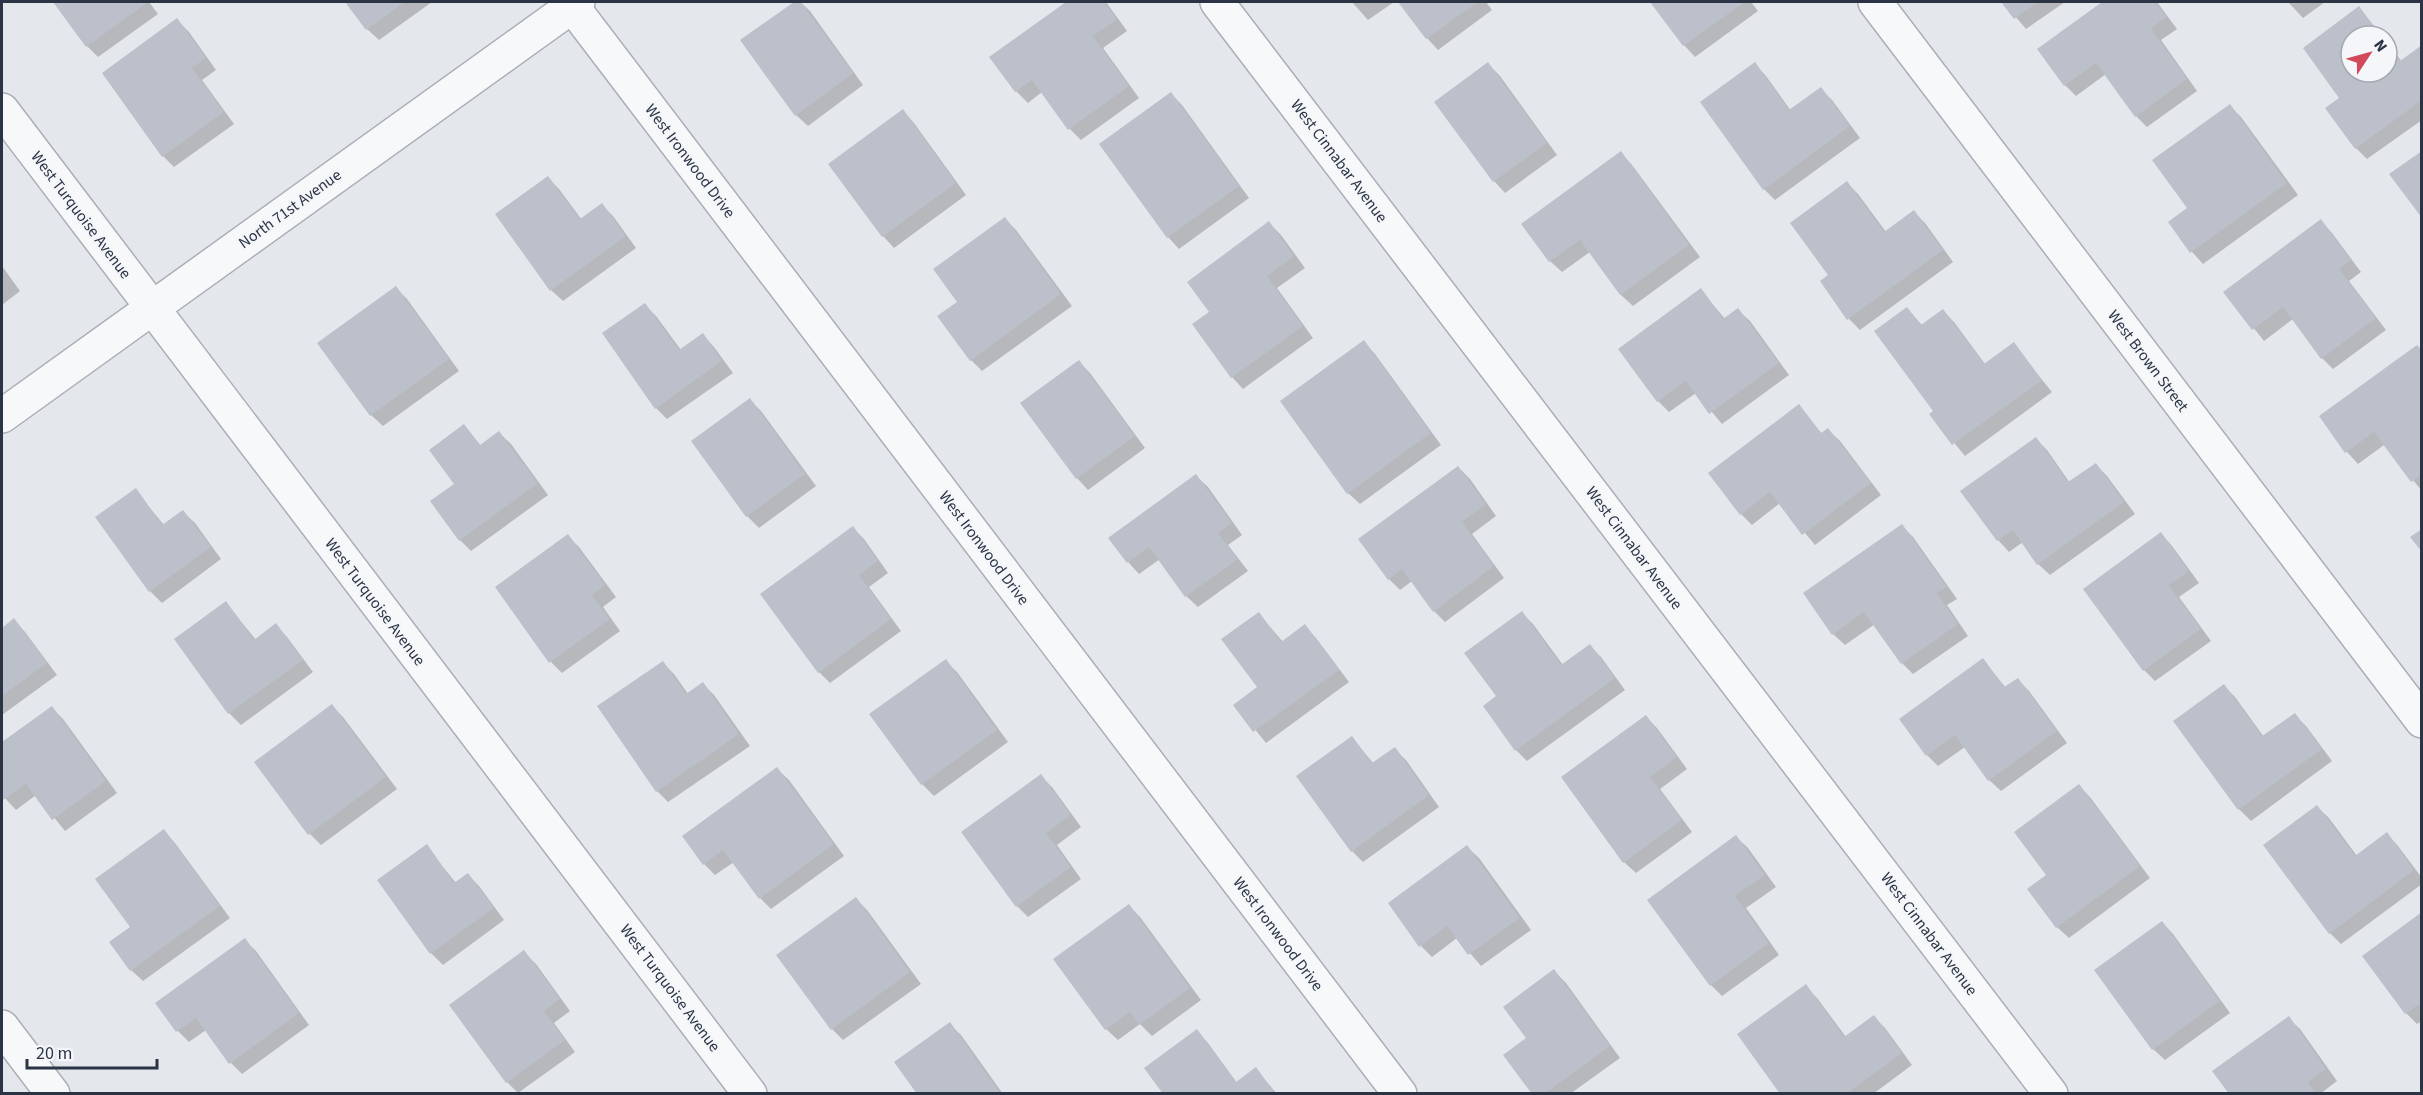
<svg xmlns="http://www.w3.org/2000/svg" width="2423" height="1095" font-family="'Source Sans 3',sans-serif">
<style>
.shadow{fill:#0003}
.building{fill:#bbc0ca}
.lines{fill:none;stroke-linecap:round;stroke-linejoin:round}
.minor-casing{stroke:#a9aeb7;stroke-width:36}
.tertiary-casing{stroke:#a9aeb7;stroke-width:36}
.minor{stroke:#f7f8fa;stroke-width:33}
.tertiary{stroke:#f7f8fa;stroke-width:33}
.labels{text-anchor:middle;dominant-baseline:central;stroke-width:4.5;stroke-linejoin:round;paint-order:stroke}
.street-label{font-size:16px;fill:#2b3445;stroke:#f4f6f9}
</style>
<rect width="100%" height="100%" fill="#e4e7ec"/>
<g class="shadow">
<path d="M 55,2 L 149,2 L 158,14 L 98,57 L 87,46 Z"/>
<path d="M 347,2 L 432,2 L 379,40 L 367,29 Z"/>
<path d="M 796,2 L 800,2 L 810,11 L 863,85 L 808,126 L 796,115 L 743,41 Z"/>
<path d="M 1068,2 L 1106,2 L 1127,31 L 1103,48 L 1139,98 L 1081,140 L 1070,129 L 1042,92 L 1028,103 L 1016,91 L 991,57 Z"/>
<path d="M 1352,2 L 1394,2 L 1368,20 Z"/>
<path d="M 1400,2 L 1486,2 L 1492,10 L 1438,50 L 1427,38 Z"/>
<path d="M 1652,2 L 1751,2 L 1758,11 L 1695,57 L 1684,45 Z"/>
<path d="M 2003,2 L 2065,2 L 2026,29 Z"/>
<path d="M 2105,2 L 2157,2 L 2177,29 L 2161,40 L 2197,91 L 2147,127 L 2136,116 L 2106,74 L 2076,96 L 2065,85 L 2039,49 Z"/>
<path d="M 2288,2 L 2325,2 L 2303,18 Z"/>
<path d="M 2359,8 L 2382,36 L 2351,36 L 2351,72 L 2387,72 L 2387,42 L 2402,62 L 2422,47 L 2422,120 L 2367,159 L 2356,148 L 2341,98 L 2305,48 Z"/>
<path d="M 177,20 L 189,32 L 216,70 L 202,80 L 234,124 L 174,167 L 163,156 Z"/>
<path d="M 1488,64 L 1500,76 L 1557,155 L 1505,193 L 1494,181 Z"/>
<path d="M 1755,64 L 1766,76 L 1791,111 L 1821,89 L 1832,100 L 1860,138 L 1775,200 L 1764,189 Z"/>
<path d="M 1171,94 L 1182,105 L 1249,198 L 1179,249 L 1168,237 Z"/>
<path d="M 2230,106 L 2241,117 L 2298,195 L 2203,264 L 2192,252 L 2170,223 L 2189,209 Z"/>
<path d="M 903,111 L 914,123 L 966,195 L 894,248 L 883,236 Z"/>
<path d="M 1621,153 L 1632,165 L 1700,257 L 1633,306 L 1621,295 L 1590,252 L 1562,272 L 1550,261 L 1523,224 Z"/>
<path d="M 548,178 L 559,189 L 582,220 L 602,205 L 613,216 L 636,248 L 563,301 L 551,290 L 497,215 Z"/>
<path d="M 1847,183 L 1858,194 L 1886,232 L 1914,212 L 1925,223 L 1953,262 L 1860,330 L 1849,319 L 1830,276 Z"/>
<path d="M 1005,219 L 1016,230 L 1072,306 L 982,371 L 971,360 L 959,303 Z"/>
<path d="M 2321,221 L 2332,233 L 2361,272 L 2349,281 L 2386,330 L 2333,369 L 2322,358 L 2293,319 L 2264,341 L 2225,292 Z"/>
<path d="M 1269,223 L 1281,235 L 1305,268 L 1277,288 L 1313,338 L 1243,389 L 1232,377 L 1194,325 L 1211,312 Z"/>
<path d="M 2,266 L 20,291 L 2,305 Z"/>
<path d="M 396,288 L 407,299 L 459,371 L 383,426 L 371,415 Z"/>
<path d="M 1701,290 L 1725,319 L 1738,310 L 1750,321 L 1789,375 L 1722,424 L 1696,393 L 1669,412 L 1658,401 Z"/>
<path d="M 645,305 L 656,316 L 681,350 L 703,335 L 714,347 L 733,373 L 667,419 L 656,408 Z"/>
<path d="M 1907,309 L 1922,325 L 1943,311 L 1954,322 L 1985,364 L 2013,344 L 2052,392 L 1965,456 L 1931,415 L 1936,411 Z"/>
<path d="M 1364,342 L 1375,354 L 1441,445 L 1360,504 L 1348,493 Z"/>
<path d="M 2422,351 L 2422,491 L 2384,445 L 2358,464 L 2347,452 L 2321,417 Z"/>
<path d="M 1079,362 L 1090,373 L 1145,448 L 1088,490 L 1077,478 Z"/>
<path d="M 750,400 L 761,411 L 816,486 L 759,528 L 747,516 L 693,441 Z"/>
<path d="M 1799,406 L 1822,434 L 1828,430 L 1840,441 L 1881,495 L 1815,545 L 1780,503 L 1752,525 L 1741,514 Z"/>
<path d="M 464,426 L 481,446 L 499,433 L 511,444 L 548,495 L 471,551 L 460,540 L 456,485 Z"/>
<path d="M 2036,439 L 2047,450 L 2070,483 L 2096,465 L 2107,476 L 2135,514 L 2050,575 L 2038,564 L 2023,542 L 2009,552 L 1998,540 Z"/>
<path d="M 1458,467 L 1470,479 L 1496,516 L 1472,534 L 1504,578 L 1445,622 L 1434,611 L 1412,581 L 1400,590 L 1389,579 Z"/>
<path d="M 1196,476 L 1208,487 L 1242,535 L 1228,545 L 1248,571 L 1198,607 L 1186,596 L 1160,559 L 1139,574 L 1128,562 Z"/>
<path d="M 135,490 L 164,525 L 183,512 L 195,523 L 221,559 L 162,603 L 150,591 L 97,518 Z"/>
<path d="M 1902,526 L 1913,537 L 1957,599 L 1947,605 L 1968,636 L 1913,674 L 1902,663 L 1875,624 L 1845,645 L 1833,634 Z"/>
<path d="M 853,528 L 864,539 L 888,573 L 869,587 L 901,631 L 830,683 L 819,672 Z"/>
<path d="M 2161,534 L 2172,546 L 2199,583 L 2179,597 L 2211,641 L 2155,681 L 2144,670 Z"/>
<path d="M 568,536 L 579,547 L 616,597 L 603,607 L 620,631 L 562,673 L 551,662 Z"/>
<path d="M 226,603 L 256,640 L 276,625 L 287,637 L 313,672 L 241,725 L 229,713 L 176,639 Z"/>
<path d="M 1522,613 L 1533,624 L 1563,665 L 1590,646 L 1601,657 L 1625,690 L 1527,761 L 1516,750 L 1498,697 Z"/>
<path d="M 1259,614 L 1283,642 L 1305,626 L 1316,638 L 1349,682 L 1266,743 L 1235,705 L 1259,688 Z"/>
<path d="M 14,620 L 25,632 L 57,675 L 2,715 L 2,629 Z"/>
<path d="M 1983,660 L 2006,688 L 2018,680 L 2029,691 L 2067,743 L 2001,791 L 1989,780 L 1965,747 L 1938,766 L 1927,755 Z"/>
<path d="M 945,661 L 957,672 L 1008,742 L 934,796 L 922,784 L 871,714 Z"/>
<path d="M 663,663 L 674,674 L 688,694 L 703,684 L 714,695 L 750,746 L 668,802 L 657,791 Z"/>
<path d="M 2224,686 L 2235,697 L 2264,737 L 2295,715 L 2306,726 L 2332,761 L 2251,821 L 2239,809 L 2175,721 Z"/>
<path d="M 332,706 L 343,717 L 397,789 L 321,845 L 310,834 Z"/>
<path d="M 52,708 L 63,719 L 117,793 L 65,831 L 36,795 L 16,810 L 2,795 L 2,744 Z"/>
<path d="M 1646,717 L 1657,728 L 1687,769 L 1660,789 L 1692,832 L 1636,873 L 1624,862 L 1563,777 Z"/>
<path d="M 1352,738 L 1374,764 L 1394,749 L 1406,760 L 1439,807 L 1363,862 L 1352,851 Z"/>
<path d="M 777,769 L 789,780 L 844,856 L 771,909 L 760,898 L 734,862 L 715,875 L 704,864 Z"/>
<path d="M 1041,776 L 1052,787 L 1081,827 L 1057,845 L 1081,879 L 1028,917 L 1017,906 Z"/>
<path d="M 2079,786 L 2090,797 L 2150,878 L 2069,938 L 2057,927 L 2048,875 Z"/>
<path d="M 2317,807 L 2329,818 L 2357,856 L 2387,834 L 2398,846 L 2422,878 L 2422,884 L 2341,944 L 2330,933 Z"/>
<path d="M 164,831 L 175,843 L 230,918 L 143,981 L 131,970 L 132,927 Z"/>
<path d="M 1736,837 L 1748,848 L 1776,887 L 1746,908 L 1779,955 L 1722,996 L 1711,985 Z"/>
<path d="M 426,846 L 456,883 L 468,875 L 479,886 L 504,920 L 443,965 L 431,953 L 379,881 Z"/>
<path d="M 1467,847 L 1479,858 L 1531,930 L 1481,966 L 1457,938 L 1432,957 L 1421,946 Z"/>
<path d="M 856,899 L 867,910 L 921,984 L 843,1040 L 832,1029 Z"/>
<path d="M 1129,906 L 1140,917 L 1201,1000 L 1152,1036 L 1140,1024 L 1118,1040 L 1106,1029 Z"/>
<path d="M 2422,914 L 2422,1021 L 2417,1024 L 2406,1013 Z"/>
<path d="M 2162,922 L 2173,934 L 2230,1013 L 2165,1060 L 2153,1049 L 2096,970 Z"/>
<path d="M 244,940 L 256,951 L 309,1025 L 242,1074 L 231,1063 L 206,1030 L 189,1042 L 178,1031 L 157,1003 Z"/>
<path d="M 524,952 L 536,964 L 570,1011 L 554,1023 L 575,1052 L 518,1093 L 507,1082 Z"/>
<path d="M 1554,971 L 1566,983 L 1620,1058 L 1570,1094 L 1533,1094 L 1528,1039 Z"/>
<path d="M 1805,986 L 1817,998 L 1846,1037 L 1874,1017 L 1885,1028 L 1912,1065 L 1873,1094 L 1782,1094 Z"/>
<path d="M 2288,1018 L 2300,1029 L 2337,1081 L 2320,1094 L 2230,1094 Z"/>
<path d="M 949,1024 L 961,1035 L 1003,1094 L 919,1094 Z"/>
<path d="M 1197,1031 L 1208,1043 L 1237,1083 L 1256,1069 L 1277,1094 L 1165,1094 Z"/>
</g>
<g class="building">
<path d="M 53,2 L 148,2 L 86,47 Z"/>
<path d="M 345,2 L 405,2 L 366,30 Z"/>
<path d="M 794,2 L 801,2 L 853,73 L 795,116 L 740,40 Z"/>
<path d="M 1066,2 L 1104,2 L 1117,19 L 1093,36 L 1129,86 L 1068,130 L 1032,80 L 1015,92 L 989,57 Z"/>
<path d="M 1398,2 L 1478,2 L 1426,39 Z"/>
<path d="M 1650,2 L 1745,2 L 1683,46 Z"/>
<path d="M 2001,2 L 2038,2 L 2014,19 Z"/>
<path d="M 2102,2 L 2155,2 L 2167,17 L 2151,28 L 2187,79 L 2135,117 L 2096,63 L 2064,86 L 2037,49 Z"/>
<path d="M 2359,6 L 2381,36 L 2351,36 L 2351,72 L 2387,72 L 2387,44 L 2400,61 L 2422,45 L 2422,100 L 2355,149 L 2325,108 L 2339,98 L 2303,48 Z"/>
<path d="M 177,18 L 206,58 L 192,68 L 224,112 L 162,157 L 102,73 Z"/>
<path d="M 1488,62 L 1547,143 L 1493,182 L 1434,102 Z"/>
<path d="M 1755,62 L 1789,110 L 1821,87 L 1850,126 L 1763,190 L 1700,102 Z"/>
<path d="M 1171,92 L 1239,186 L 1167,238 L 1099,144 Z"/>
<path d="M 2230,104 L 2287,183 L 2190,253 L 2168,222 L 2187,208 L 2152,160 Z"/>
<path d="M 903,109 L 956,183 L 882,237 L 828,164 Z"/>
<path d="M 1621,151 L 1689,245 L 1620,295 L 1580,240 L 1549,262 L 1521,224 Z"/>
<path d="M 2422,151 L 2422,218 L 2389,174 Z"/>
<path d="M 548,176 L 580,219 L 602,203 L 626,236 L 550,291 L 495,214 Z"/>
<path d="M 1847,181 L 1884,232 L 1914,210 L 1943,250 L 1847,320 L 1820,281 L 1828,275 L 1790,223 Z"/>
<path d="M 1005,217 L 1061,294 L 970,361 L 937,316 L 957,302 L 933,269 Z"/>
<path d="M 2321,219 L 2351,260 L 2339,269 L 2376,318 L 2321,359 L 2283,307 L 2252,330 L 2223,292 Z"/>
<path d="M 1269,221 L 1294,256 L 1267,276 L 1303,326 L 1231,378 L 1192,324 L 1209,312 L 1187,282 Z"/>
<path d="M 396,286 L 449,359 L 370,416 L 317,343 Z"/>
<path d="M 1701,288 L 1723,319 L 1738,308 L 1779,363 L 1709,414 L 1686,381 L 1657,402 L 1618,349 Z"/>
<path d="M 645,303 L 679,350 L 703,333 L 722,361 L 655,409 L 602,333 Z"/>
<path d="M 1907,307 L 1921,325 L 1943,309 L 1984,364 L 2014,342 L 2042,380 L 1952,445 L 1929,414 L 1933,411 L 1874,331 Z"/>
<path d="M 1364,340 L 1431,433 L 1347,494 L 1280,401 Z"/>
<path d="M 2417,345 L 2422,350 L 2422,474 L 2411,482 L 2374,432 L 2345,453 L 2319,416 Z"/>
<path d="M 1079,360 L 1135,436 L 1076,479 L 1020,403 Z"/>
<path d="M 750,398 L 805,474 L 746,517 L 691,441 Z"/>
<path d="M 1799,404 L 1821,433 L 1828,428 L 1871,483 L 1802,535 L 1770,492 L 1740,515 L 1708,473 Z"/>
<path d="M 464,424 L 480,445 L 499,431 L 538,483 L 459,541 L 430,501 L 454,484 L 429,450 Z"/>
<path d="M 2036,437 L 2068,482 L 2096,463 L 2124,502 L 2037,565 L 2013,530 L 1997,541 L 1960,491 Z"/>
<path d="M 1458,466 L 1486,504 L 1462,522 L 1494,566 L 1433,612 L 1402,569 L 1388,580 L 1358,539 Z"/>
<path d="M 1196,474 L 1232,523 L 1218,533 L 1238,559 L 1185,597 L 1149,547 L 1127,563 L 1108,538 Z"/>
<path d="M 136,488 L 162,525 L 183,510 L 211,547 L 149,592 L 95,517 Z"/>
<path d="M 1902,524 L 1947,587 L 1937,593 L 1958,624 L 1901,664 L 1864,612 L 1832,635 L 1803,593 Z"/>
<path d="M 853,526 L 878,561 L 859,575 L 891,619 L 818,673 L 760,594 Z"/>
<path d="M 2422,529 L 2422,552 L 2410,537 Z"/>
<path d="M 2161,532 L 2189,571 L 2169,585 L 2201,629 L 2143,671 L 2083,589 Z"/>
<path d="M 568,534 L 605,585 L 592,595 L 610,619 L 549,663 L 495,587 Z"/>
<path d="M 226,601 L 254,640 L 276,623 L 303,660 L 228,714 L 174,639 Z"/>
<path d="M 1522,611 L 1561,665 L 1590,644 L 1615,678 L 1515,751 L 1483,706 L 1496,696 L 1464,653 Z"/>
<path d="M 1259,612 L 1281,642 L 1305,624 L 1339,670 L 1253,732 L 1233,705 L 1257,687 L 1221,639 Z"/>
<path d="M 14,618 L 47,663 L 2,696 L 2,628 Z"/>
<path d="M 1983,658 L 2004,687 L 2018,678 L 2057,731 L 1988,781 L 1955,735 L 1926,756 L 1899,719 Z"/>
<path d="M 946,659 L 997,730 L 921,785 L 869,714 Z"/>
<path d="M 663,661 L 686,694 L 703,682 L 739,734 L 656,792 L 597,706 Z"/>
<path d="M 2224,684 L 2262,736 L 2295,713 L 2322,749 L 2238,810 L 2173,721 Z"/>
<path d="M 332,704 L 386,777 L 308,835 L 254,762 Z"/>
<path d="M 52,706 L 106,781 L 52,820 L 26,784 L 3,800 L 2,797 L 2,742 Z"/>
<path d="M 1646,715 L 1677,757 L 1650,777 L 1682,820 L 1623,863 L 1561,777 Z"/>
<path d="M 1352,736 L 1372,763 L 1395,747 L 1429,795 L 1351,852 L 1296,776 Z"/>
<path d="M 777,767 L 834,844 L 759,899 L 723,850 L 703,865 L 682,836 Z"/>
<path d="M 1041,774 L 1071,815 L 1046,833 L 1071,867 L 1016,907 L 961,832 Z"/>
<path d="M 2079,784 L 2140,866 L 2056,928 L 2027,889 L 2046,875 L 2014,832 Z"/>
<path d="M 2317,805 L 2355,856 L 2387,832 L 2414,870 L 2329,934 L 2263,845 Z"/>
<path d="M 164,829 L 220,906 L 130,971 L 109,942 L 130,927 L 95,879 Z"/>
<path d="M 1736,835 L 1765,875 L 1735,896 L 1769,943 L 1710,986 L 1647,900 Z"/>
<path d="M 427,844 L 454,883 L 468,873 L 494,908 L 430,954 L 377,880 Z"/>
<path d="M 1467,845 L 1520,918 L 1468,955 L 1447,926 L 1419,947 L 1388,903 Z"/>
<path d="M 856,897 L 910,972 L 831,1030 L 776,955 Z"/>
<path d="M 1129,904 L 1190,988 L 1139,1025 L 1130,1012 L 1105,1030 L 1053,959 Z"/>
<path d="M 2422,912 L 2422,1007 L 2419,1004 L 2405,1014 L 2362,956 Z"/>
<path d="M 2162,921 L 2220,1001 L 2152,1050 L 2094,970 Z"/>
<path d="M 245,938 L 299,1013 L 229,1064 L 196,1018 L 176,1032 L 155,1003 Z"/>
<path d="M 524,950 L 560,999 L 544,1011 L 565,1040 L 506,1083 L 449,1005 Z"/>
<path d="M 1554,969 L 1610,1046 L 1544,1094 L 1532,1094 L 1503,1055 L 1526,1038 L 1503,1007 Z"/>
<path d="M 1806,984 L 1844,1037 L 1874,1015 L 1902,1053 L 1846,1094 L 1780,1094 L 1737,1034 Z"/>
<path d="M 2289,1016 L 2326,1069 L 2308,1082 L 2316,1094 L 2229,1094 L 2212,1071 Z"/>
<path d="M 950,1022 L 1001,1094 L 917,1094 L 894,1062 Z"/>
<path d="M 1197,1029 L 1236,1082 L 1256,1067 L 1275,1094 L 1163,1094 L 1144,1068 Z"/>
</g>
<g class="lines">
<defs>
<g id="minor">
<path d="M 569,2 L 1400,1094"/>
<path d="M 1217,2 L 2051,1094"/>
<path d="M 1875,2 L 2422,721"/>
<path d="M 2,110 L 750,1094"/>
</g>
<g id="tertiary">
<path d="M 2,416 L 578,2"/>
<path d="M 2,1027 L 53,1094"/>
</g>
</defs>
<use href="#minor" class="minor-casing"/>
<use href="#tertiary" class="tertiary-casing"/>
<use href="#minor" class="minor"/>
<use href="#tertiary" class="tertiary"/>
</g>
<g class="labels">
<g class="street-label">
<text transform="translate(690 161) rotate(53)">West Ironwood Drive</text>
<text transform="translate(1339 161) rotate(53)">West Cinnabar Avenue</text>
<text transform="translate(290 209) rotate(-36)">North 71st Avenue</text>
<text transform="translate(81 215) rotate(53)">West Turquoise Avenue</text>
<text transform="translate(2148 361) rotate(53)">West Brown Street</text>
<text transform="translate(984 548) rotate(53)">West Ironwood Drive</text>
<text transform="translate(1634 548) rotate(53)">West Cinnabar Avenue</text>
<text transform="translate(375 602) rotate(53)">West Turquoise Avenue</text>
<text transform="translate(1278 934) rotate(53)">West Ironwood Drive</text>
<text transform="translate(1929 934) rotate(53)">West Cinnabar Avenue</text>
<text transform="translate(670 988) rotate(53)">West Turquoise Avenue</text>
</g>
</g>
<rect width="2423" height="1095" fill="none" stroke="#2b3445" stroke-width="6"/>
<g transform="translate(2369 54) rotate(54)"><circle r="28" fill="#f4f6f9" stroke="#a4a8b1" stroke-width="1.5"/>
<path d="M0-4.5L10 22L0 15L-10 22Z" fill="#d1495b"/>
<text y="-9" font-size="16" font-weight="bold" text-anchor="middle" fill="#2b3445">N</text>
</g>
<path d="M27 1059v9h130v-9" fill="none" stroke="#2b3445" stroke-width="3"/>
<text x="36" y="1059" font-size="18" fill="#2b3445" stroke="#f4f6f9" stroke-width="4.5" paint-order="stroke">20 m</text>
</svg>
